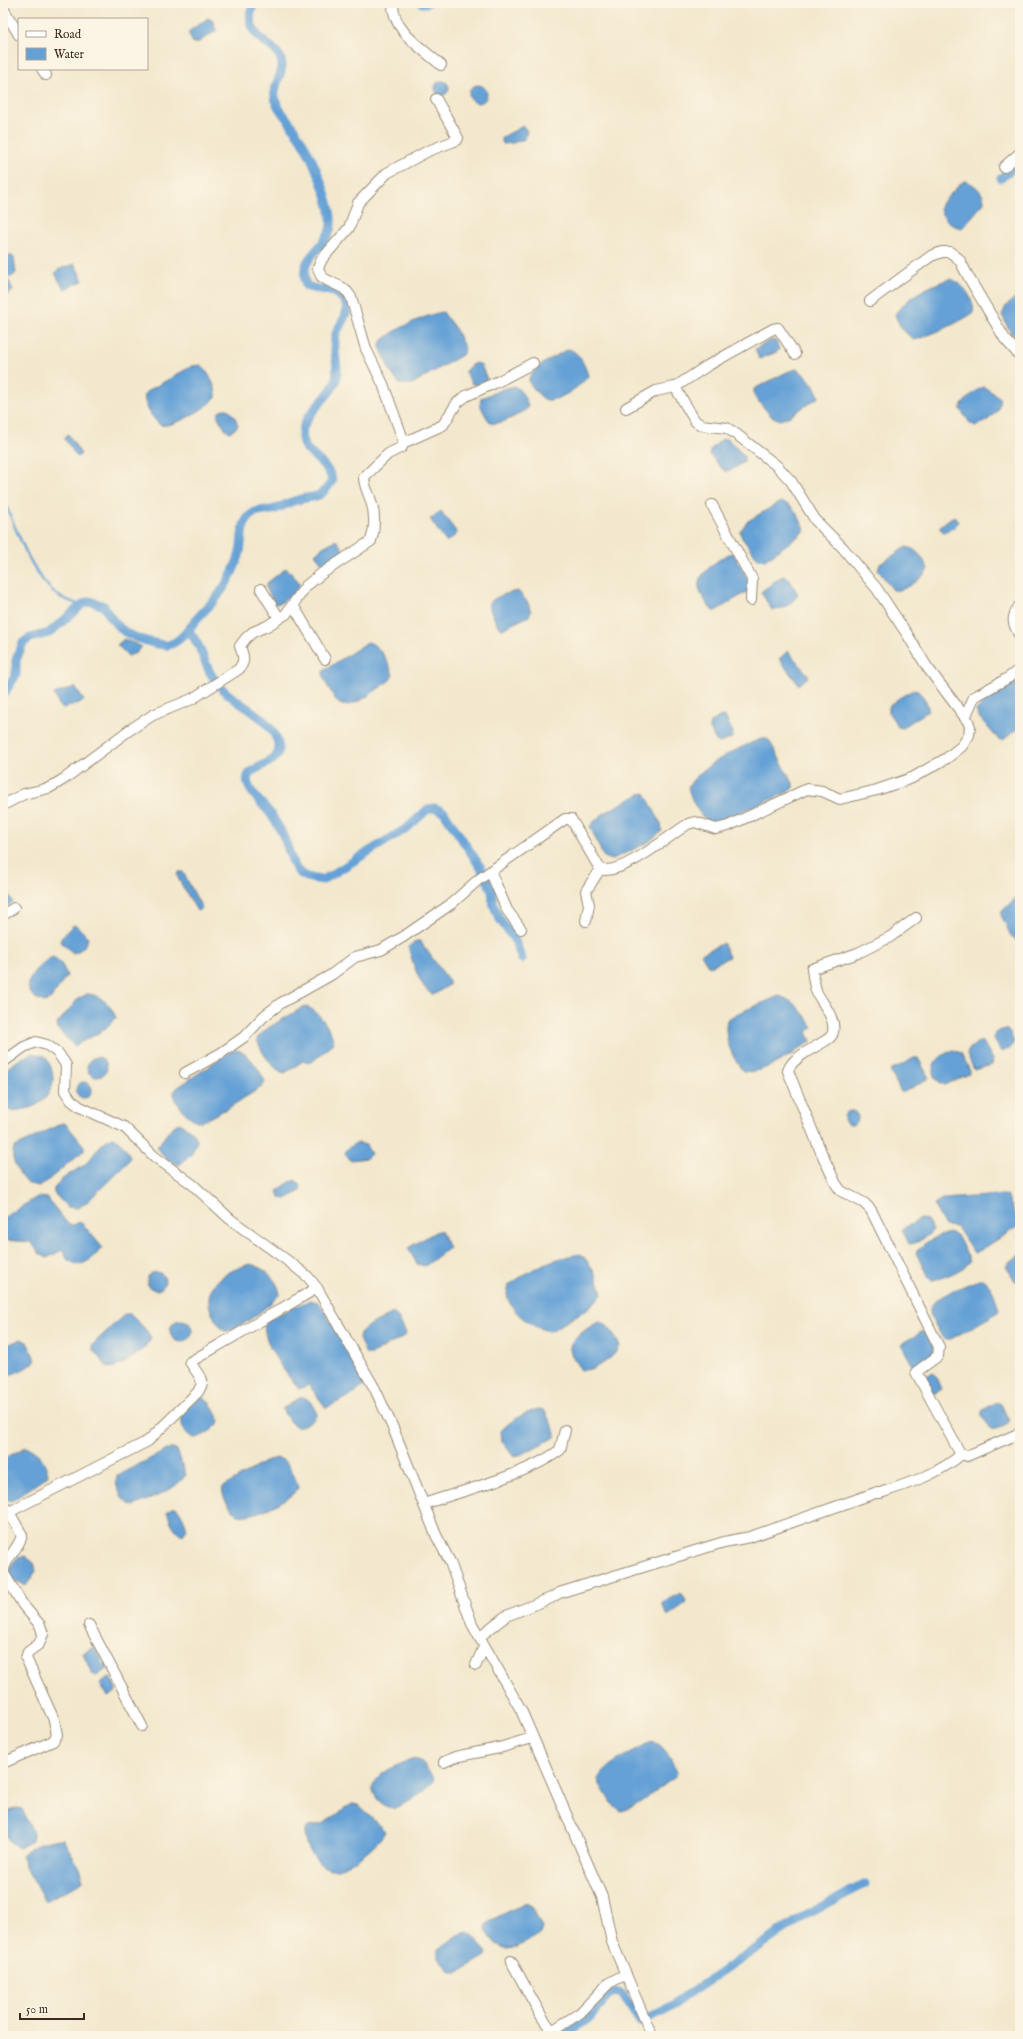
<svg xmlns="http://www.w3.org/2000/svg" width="1023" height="2039" font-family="'IM FELL English',serif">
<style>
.water{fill:#65a1d6;stroke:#50667a}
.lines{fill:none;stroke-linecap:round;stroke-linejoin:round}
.stream{stroke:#65a1d6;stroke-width:2.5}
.canal{stroke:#65a1d6;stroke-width:9}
.minor-casing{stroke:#978976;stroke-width:12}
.minor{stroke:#fff;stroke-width:10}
</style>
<rect width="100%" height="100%" fill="#fcf5e5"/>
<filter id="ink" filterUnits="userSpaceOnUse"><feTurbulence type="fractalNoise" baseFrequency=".025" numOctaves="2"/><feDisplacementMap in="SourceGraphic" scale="8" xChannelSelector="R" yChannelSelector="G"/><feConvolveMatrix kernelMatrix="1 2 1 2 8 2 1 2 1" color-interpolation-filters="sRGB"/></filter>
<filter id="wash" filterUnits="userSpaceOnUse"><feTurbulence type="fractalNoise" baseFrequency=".012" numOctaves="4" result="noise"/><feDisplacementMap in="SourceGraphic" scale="16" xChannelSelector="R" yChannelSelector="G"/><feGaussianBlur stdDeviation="0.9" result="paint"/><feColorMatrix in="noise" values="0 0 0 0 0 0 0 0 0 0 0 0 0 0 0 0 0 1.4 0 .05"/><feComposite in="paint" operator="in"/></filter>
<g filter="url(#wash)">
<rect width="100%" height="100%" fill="#f3e8cd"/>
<g class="water">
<path d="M 208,18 L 213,21 L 216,31 L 197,43 L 193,43 L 188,32 Z"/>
<circle cx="442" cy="88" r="7"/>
<circle cx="478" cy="94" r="9"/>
<path d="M 523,126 L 527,131 L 525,139 L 513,143 L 503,144 L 501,138 Z"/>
<path d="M 965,181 C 974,183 985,193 984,203 L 962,228 C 952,227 942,218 940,209 L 941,204 L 961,183 Z"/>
<path d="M 11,255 L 14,258 L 16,273 L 12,277 L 3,275 L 3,256 Z"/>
<path d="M 75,264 L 83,281 L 65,289 L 61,284 L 55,273 L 59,269 Z"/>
<path d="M 6,278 L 9,281 L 13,291 L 3,297 L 3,279 Z"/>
<path d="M 949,279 C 962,280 976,301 973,313 C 955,325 935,333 915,340 C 905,334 898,325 895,314 C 908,296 929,286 949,279 Z"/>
<path d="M 1020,293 L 1020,345 L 1009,330 L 1002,315 L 1006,306 Z"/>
<path d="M 443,312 L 456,330 L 465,349 L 462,355 L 412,384 L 399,384 L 390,371 L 380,347 L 380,343 C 390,331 427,314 443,312 Z"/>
<path d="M 771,340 L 776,341 L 779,349 L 777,352 L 759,359 L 755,349 Z"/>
<path d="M 569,349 C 579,352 586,367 588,376 C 580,387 560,401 546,400 C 542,398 538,394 535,390 C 533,387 530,385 529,382 C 526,370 561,353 569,349 Z"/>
<path d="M 477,363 L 481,365 L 487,379 L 478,385 L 472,384 L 465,371 L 471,365 Z"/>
<path d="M 201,365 C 208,372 217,387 216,398 C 205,408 175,428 160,425 C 153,419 140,401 146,392 L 192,366 Z"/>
<path d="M 796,369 C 807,375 816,386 819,397 L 790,416 L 780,420 L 771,416 L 754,396 L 754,389 L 787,372 Z"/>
<path d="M 514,386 C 521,389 528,401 528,408 C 521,413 497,428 490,422 C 486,418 483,410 480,405 L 481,398 L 503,389 Z"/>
<path d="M 984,387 L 999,397 C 1003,410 987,423 975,426 L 970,423 L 960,409 C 963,401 975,390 984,387 Z"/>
<path d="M 223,409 L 228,409 L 235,417 L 238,425 L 235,429 L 230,432 L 225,429 L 218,417 L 219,412 Z"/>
<path d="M 68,434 L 81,454 L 77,457 L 64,438 Z"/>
<path d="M 722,439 L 728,439 L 744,456 L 744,462 L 730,471 L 724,471 L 710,455 L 710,450 Z"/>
<path d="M 780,502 C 794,504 800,517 804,530 L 800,535 L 765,560 L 758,559 L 742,538 L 740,531 L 748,521 Z"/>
<path d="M 441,511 L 457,533 L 456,535 L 446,542 L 430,519 Z"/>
<path d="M 952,517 L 956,517 L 959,522 L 953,528 L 944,532 L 940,529 L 940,526 Z"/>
<path d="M 336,540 L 343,549 C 341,556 330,563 322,563 L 315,554 L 323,547 Z"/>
<path d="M 906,547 C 917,548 924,560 928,569 C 922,579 905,592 893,590 L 878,570 L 880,564 Z"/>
<path d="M 733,553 L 749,581 L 748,591 L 714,612 C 708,606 697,591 699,582 C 701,572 724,554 733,553 Z"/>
<path d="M 286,568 L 300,583 C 298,591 283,604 275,604 L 266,588 L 267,583 Z"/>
<path d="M 784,576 L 789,579 L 798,594 C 794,603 781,611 772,610 L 761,592 L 779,578 Z"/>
<path d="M 518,591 L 528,603 L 531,612 L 529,616 L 502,629 L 498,626 L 488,605 C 494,596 508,593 518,591 Z"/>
<path d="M 124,639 L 142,647 L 136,653 L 128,656 L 117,645 Z"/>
<path d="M 368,642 C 381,646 389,664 393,675 L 390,680 C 381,686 352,711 340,704 C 336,702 333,695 331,692 C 327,685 323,679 323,671 Z"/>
<path d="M 788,651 L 809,676 L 799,685 L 779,659 Z"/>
<path d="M 1020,679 L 1020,727 L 1003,740 L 998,739 L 978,716 L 976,710 L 987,700 Z"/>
<path d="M 75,687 L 84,701 L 61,709 L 54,694 Z"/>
<path d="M 915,689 C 922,694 929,703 928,711 L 902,728 L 898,727 L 889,713 L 889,706 L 899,698 Z"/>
<path d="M 721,716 L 725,717 L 733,732 L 732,738 L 720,743 L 716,741 L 709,727 L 710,723 Z"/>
<path d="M 764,738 L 769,740 L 793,783 L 793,788 L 788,792 L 712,824 C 699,817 691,800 688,787 C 700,766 741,746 764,738 Z"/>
<path d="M 645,793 L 661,824 L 662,831 L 647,843 L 613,859 L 608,859 L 603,856 L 590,826 C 602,811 624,803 640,794 Z"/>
<path d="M 179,872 L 183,872 L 202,908 L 197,911 L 179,880 L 177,875 Z"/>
<path d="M 3,884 L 13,902 L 3,910 Z"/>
<path d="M 1020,894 L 1020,943 L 1011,936 L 1001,915 L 1002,911 Z"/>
<path d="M 76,925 L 88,937 C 88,944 80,952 73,953 L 61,942 L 61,938 L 72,926 Z"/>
<path d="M 416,941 L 420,941 L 449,981 L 449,985 L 435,994 L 431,994 C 418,984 413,962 408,947 Z"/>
<path d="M 723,943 L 729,957 L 709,967 L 701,954 Z"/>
<path d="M 52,957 C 60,959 64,968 67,976 L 51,998 L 45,1002 C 13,993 34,967 52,957 Z"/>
<path d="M 87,994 C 100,994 112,1006 116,1018 L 104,1030 L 74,1046 L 58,1029 L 57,1024 L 78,999 Z"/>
<path d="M 779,996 C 796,1001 803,1013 813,1027 L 807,1032 L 811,1041 C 795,1052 762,1076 743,1071 C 732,1057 723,1038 727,1020 L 736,1014 Z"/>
<path d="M 305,1006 C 318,1010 332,1030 334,1043 L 312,1062 L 303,1061 L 285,1073 C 273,1071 259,1049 257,1038 L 268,1028 Z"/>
<path d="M 1001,1030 L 1007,1030 L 1010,1032 L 1014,1042 C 1011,1047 1007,1052 1000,1051 L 994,1038 L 995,1033 Z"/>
<path d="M 978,1042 L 983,1042 L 993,1059 L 992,1065 L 974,1070 L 967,1054 L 968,1050 Z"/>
<path d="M 236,1050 C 248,1051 260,1071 265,1081 L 263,1086 L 230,1107 L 201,1122 C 191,1122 173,1102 174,1092 L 177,1088 L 231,1051 Z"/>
<path d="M 954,1050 L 961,1053 L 970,1071 L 969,1074 L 945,1085 C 922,1075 936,1055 954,1050 Z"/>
<path d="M 32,1053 L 45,1056 C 67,1088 40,1114 7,1110 L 3,1106 L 3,1071 L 20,1059 Z"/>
<circle cx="97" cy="1067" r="10"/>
<path d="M 914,1058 L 918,1058 L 929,1078 L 904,1092 L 901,1092 L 890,1071 Z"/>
<circle cx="84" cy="1090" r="8"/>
<circle cx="851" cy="1118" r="7"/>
<path d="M 62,1123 L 66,1124 L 84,1146 L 84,1150 L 47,1181 L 39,1186 L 29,1184 C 20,1177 9,1159 14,1148 Z"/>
<path d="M 179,1123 L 194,1133 L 197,1141 L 191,1155 L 179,1165 L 167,1160 L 157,1147 L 172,1127 Z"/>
<path d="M 112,1137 C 120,1139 128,1150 130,1158 L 127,1163 L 86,1203 L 78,1208 L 67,1207 L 54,1193 C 51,1183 75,1171 83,1166 C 94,1158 98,1143 112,1137 Z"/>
<path d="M 359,1143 L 366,1145 L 371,1154 L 367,1158 L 351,1160 L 347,1157 L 345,1151 L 352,1145 Z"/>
<path d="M 295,1180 L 299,1183 L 301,1187 L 299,1192 L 286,1199 L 280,1198 L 278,1190 L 290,1182 Z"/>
<path d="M 1003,1195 L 1007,1196 L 1020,1225 L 983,1249 L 974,1253 L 957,1227 L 945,1226 L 935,1208 L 934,1204 L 942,1199 Z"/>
<path d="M 37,1197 L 47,1198 L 68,1224 L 74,1225 L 80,1221 L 102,1247 C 96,1256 89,1262 78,1265 L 68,1260 L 62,1250 L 47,1258 L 40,1254 L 31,1242 L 3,1240 L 3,1218 Z"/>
<path d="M 921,1219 L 927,1220 L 933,1230 C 928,1236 917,1244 909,1244 L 902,1229 Z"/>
<path d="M 437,1231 L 441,1231 L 449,1248 L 425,1266 L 417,1264 L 408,1248 Z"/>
<path d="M 951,1233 L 957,1235 L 970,1261 C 966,1269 942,1279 932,1280 L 928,1277 L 916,1253 C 921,1243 940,1234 951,1233 Z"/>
<path d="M 581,1254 C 591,1264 600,1281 602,1295 L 587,1309 L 551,1331 C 535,1330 509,1312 507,1294 C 507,1291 509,1288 509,1285 C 533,1268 551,1258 581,1254 Z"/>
<path d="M 1020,1255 L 1020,1283 L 1015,1281 L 1006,1266 L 1010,1261 Z"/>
<path d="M 250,1264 C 264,1267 278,1280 280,1294 C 271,1304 237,1333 224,1331 C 194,1298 212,1275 250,1264 Z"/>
<circle cx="156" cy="1281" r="9"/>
<path d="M 982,1279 C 992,1284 996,1299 999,1310 L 997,1313 L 951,1339 L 945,1339 C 940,1335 938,1330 935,1324 C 933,1320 929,1314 930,1309 C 931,1297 971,1283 982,1279 Z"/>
<path d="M 310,1300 L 318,1302 L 322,1307 L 367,1384 L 352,1395 L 326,1408 L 309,1385 L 299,1389 C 284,1371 265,1348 264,1324 L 271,1318 Z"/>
<path d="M 393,1313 L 398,1317 L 406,1333 L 405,1336 L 372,1354 L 366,1354 L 359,1339 L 360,1333 L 368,1326 Z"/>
<path d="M 125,1314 L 131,1314 L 147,1331 L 151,1339 C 144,1351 123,1367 108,1368 L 93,1350 L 92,1345 Z"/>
<circle cx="181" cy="1331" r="11"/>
<path d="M 599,1322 C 610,1324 615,1337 620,1346 C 614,1358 595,1371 581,1370 C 577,1365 569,1353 570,1347 C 572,1338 591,1325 599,1322 Z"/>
<path d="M 921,1332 L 925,1332 C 932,1337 934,1345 934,1354 L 914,1368 L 901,1344 Z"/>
<path d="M 21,1339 L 27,1342 L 36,1361 C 29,1367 13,1376 3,1375 L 3,1347 Z"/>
<path d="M 933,1373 L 936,1375 L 942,1389 L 934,1394 L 925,1380 L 928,1375 Z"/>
<path d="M 201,1397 L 209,1401 L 220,1421 C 216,1428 202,1438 194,1438 C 172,1428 183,1405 201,1397 Z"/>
<path d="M 301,1397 C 310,1397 313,1407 317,1414 L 314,1419 L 298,1428 L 289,1421 L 282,1409 Z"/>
<path d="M 996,1402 L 1001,1404 L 1009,1421 C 1004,1426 998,1430 991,1429 L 982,1416 L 982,1411 Z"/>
<path d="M 538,1409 L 544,1410 L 556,1433 L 555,1437 L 520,1455 L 513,1456 L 502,1441 L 501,1431 C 510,1420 525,1413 538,1409 Z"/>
<path d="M 26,1447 C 39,1452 45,1461 48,1474 L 46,1477 L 12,1501 L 3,1498 L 3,1459 Z"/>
<path d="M 171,1448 L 177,1450 L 186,1475 C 173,1492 152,1498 133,1506 C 123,1503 112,1484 118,1475 Z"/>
<path d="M 278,1458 C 291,1462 295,1477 298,1488 C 292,1500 250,1519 238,1515 C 231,1508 220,1497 223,1487 L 268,1460 Z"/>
<path d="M 173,1507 L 176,1507 C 182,1513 185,1521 187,1529 L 183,1535 C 174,1532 170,1520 167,1512 Z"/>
<path d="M 25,1556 L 34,1563 L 36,1571 L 26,1586 L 13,1579 L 10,1573 C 10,1563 15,1558 25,1556 Z"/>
<path d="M 681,1593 L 684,1596 L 686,1603 L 669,1615 L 666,1615 L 662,1602 Z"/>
<path d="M 95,1647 L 107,1669 L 95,1676 L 91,1672 L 83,1653 Z"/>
<path d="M 109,1677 L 112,1678 L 116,1689 L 116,1692 L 108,1697 L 100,1683 Z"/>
<path d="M 652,1742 C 665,1744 671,1760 677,1772 L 674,1778 C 660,1787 636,1809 621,1811 L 611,1803 L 598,1781 C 598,1768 640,1747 652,1742 Z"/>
<path d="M 415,1759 L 421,1761 L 434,1779 C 429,1791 405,1803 393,1809 C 382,1805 376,1800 372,1789 C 377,1772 398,1764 415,1759 Z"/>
<path d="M 352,1804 L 357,1804 L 385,1831 C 381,1843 349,1867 337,1869 C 318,1872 304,1846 305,1830 L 309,1826 L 323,1824 Z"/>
<path d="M 17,1808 L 22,1809 L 33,1832 L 32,1841 L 19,1848 C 6,1842 3,1828 3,1814 Z"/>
<path d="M 63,1839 L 80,1870 L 83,1880 L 80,1884 L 45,1901 L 25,1866 L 21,1855 C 29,1847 51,1838 63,1839 Z"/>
<path d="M 526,1903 L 532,1906 L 542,1928 L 540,1934 C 530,1940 516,1950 505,1949 C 498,1948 484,1932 486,1925 C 487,1923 489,1922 491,1920 Z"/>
<path d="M 468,1932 L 474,1936 L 487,1953 L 486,1956 L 459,1972 L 451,1972 L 438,1957 L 438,1950 L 458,1935 Z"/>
</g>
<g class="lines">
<path class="stream" d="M 3,499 C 17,529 30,573 56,594 C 63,600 72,601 81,606"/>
<g class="canal">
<path d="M 422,3 L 427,3"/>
<path d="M 1001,178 L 1020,162"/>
<path d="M 189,631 C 193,637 198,643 200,649 C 206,664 210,677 222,689 C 239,706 268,715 277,740 C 287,765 254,763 248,776 C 243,789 266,806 272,816 C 277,824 282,831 285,840 C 289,849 291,864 298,871 C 305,878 314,879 323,880 L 407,828 L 428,809 L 435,808 L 444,812 L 481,868 L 492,890 L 493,903 L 499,918 L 515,941 L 522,959"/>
<path d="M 3,695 L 16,675 L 16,660 L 23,643 L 30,638 L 49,633 L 83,604 L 90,601 L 104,606 C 115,628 127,636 150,642 C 155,643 162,646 168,645 C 180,642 188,630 195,621 C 201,613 211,605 217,597 C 226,586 233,572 238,559 C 244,545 238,524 252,514 C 258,509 264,511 272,510 C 280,508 287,503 294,501 C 315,494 318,502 332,481 C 330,462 302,454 302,437 C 301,415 327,401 335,383 C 341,368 331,350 336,334 C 340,322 354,311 342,298 C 331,287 318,291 306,286 C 298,255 322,253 330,230 C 335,214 322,184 316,169 C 310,154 301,139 292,126 C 286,116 273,106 275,92 C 276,79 286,70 280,57 C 276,48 268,46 262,40 C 251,30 246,15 255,3"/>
<path d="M 564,2036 L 589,2018 L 609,1995 L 615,1992 L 622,1994 L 640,2022 L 663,2011 L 809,1913 L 865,1884"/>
</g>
</g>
</g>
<g filter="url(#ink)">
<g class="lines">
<defs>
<g id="minor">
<path d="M 393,3 C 392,31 422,48 441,65"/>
<path d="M 3,8 L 19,35"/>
<path d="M 42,69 L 46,75"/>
<path d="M 1004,167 L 1020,153"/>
<path d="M 870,301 L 931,256 L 942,252 L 950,252 L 959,259 L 969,278 L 1005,339 L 1020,356"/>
<path d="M 626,408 L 656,391 L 675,387 L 707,366 L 773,329 L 778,328 L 795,354"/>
<path d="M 403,443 L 443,425 L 457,403 L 466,396 L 499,381 L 533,363"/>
<path d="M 712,505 L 752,579 L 751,600"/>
<path d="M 261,589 L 279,618"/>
<path d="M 293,605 L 325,659"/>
<path d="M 1020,605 C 1011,617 1012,623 1020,636"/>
<path d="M 965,718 L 974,697 L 1008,678 L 1020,669"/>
<path d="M 3,805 L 24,794 L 49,788 L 64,779 L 128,731 L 153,715 L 192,699 L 239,669 C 246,660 243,656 240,646 L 246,638 L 253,632 L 267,626 L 286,614 L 306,586 L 321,574 L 371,541 C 376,526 375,512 370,498 C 367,490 364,485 364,477 L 388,454 L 402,447 L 404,442 L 383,384 L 366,349 L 351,297 C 344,284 331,285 321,276 L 318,268 L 322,259 L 349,228 L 358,203 L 387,173 L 428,151 L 457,140 L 458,138 L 436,99"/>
<path d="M 491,873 L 507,910 L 521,929"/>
<path d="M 3,915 L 14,908"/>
<path d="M 916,918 L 890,937 L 858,953 L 812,969 C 813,978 814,985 817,993 C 823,1004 836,1019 833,1032 C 832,1038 825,1041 820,1044 C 810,1050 791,1059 788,1071 L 821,1152 L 836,1184 L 841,1191 L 864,1203 L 871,1210 L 939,1347 L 938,1356 L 916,1372 L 960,1453 L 967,1456 L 1020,1433"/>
<path d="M 586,921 L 589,905 L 586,891 L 600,869"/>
<path d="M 3,1062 L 24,1047 L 36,1042 L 47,1045 L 58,1053 L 66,1065 L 65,1091 L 71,1100 L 80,1107 L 124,1127 L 155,1157 L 192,1184 L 230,1219 L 292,1264 L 308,1277 L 317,1288 L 375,1389 L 393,1428 L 436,1535 L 450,1562 L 472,1624 L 521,1710 L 602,1897 L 612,1942 L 652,2036"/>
<path d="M 185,1073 L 221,1053 L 244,1037 L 264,1016 L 281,1003 L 331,975 L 355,957 L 381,950 L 403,937 L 451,904 L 478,880 L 565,819 L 571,819 L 600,869 C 620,877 670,835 688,824 L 695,822 L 716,829 L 728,826 L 807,789 L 822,791 L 840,799 L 877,790 L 912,778 L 947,758 L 962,746 L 969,735 L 970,727 L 968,721 L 927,667 L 907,634 L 877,589 L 843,548 L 816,521 L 791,481 L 777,466 L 736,434 L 727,428 L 701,425 L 695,421 L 675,387"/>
<path d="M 424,1504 C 464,1490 527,1475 560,1450 L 565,1430"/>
<path d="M 3,1505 L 9,1512 L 22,1535 C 19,1549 6,1556 3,1572 L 23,1605 L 40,1625 L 43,1634 L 39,1644 L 28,1652 L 26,1658 L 54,1720 L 57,1735 L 53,1741 L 3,1763"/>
<path d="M 9,1512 L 148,1441 L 198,1392 L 202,1384 L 200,1377 L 190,1362 L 317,1288"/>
<path d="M 89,1625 L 142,1726"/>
<path d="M 479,1637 L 506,1616 L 551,1598 L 559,1593 L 724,1542 L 750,1537 L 875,1493 L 880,1493 C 910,1483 937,1475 962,1454"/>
<path d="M 476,1665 L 482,1651 L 485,1649"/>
<path d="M 444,1762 L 455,1757 L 499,1748 L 532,1738"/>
<path d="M 511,1961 L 542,2017 L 552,2031 L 580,2013 L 609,1983 L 626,1974"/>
</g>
</defs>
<use href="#minor" class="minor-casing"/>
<use href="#minor" class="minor"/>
</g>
</g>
<rect width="1023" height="2039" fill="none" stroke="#fcf5e5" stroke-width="16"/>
<rect x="18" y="18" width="130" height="52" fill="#fcf5e5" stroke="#afa495"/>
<rect x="26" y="31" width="20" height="6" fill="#ffffff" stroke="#afa495"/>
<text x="54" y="38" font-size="12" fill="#3b2a1e">Road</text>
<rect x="26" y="48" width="20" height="12" fill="#65a1d6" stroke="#afa495"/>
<text x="54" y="58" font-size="12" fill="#3b2a1e">Water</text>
<path d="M20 2013v6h64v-6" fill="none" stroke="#3b2a1e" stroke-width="2"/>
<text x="26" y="2013" font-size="12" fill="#3b2a1e" stroke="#fcf5e5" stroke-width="3" paint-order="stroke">50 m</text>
</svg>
